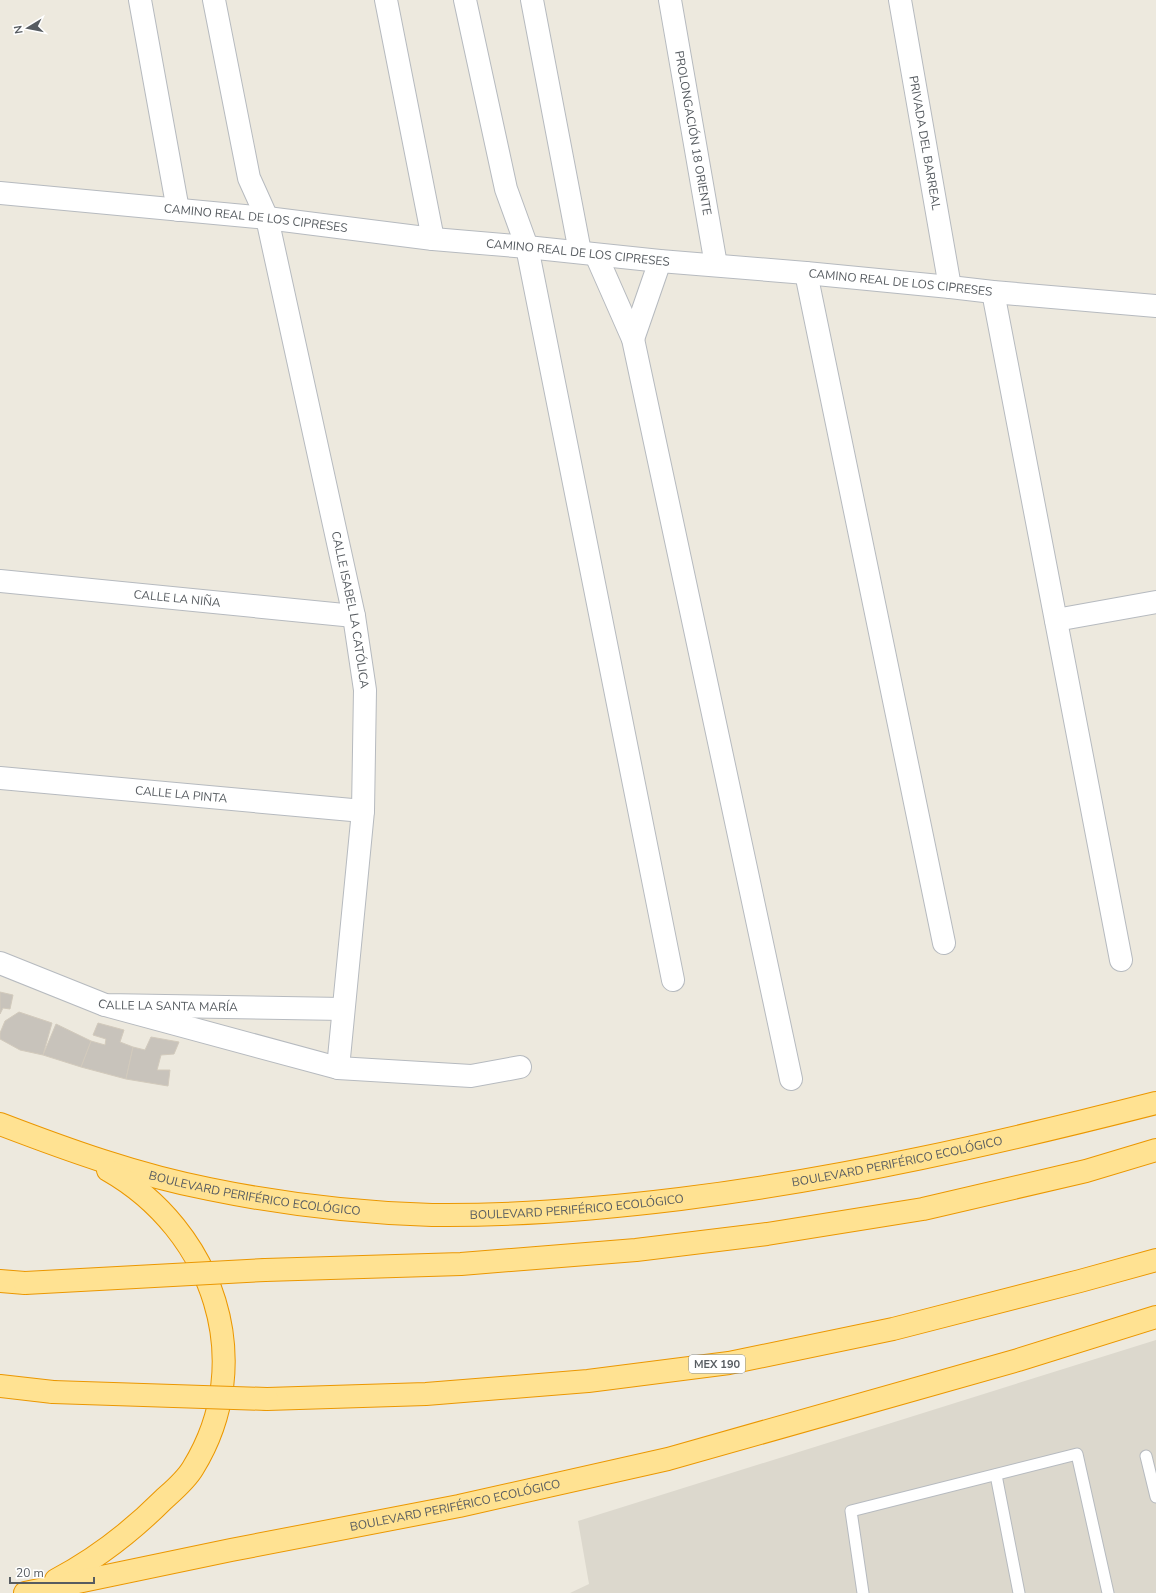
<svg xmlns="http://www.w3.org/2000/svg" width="1156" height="1593" font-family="'Nunito Sans',sans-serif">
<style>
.education{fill:#dcd8cd}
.building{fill:#c8c3bb;stroke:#d2cabc}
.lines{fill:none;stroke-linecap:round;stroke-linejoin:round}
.service-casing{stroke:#b6babf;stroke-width:13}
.minor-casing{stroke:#b6babf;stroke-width:24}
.trunk-casing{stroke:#eb9700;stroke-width:24}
.service{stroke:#fff;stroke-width:11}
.minor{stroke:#fff;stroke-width:22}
.trunk{stroke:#ffe292;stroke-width:22}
.trunk-bridge-casing{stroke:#eb9700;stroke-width:24;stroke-linecap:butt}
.trunk-bridge{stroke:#ffe292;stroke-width:22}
.labels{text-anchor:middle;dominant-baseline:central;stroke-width:3.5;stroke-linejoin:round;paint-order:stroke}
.shield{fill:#fff;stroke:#898d90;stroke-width:1}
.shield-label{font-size:11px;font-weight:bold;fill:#575c61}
.street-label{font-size:12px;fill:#575c61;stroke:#fff}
</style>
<rect width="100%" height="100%" fill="#ede9de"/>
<path class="education" d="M 1156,1340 L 1156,1593 L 570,1593 L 589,1584 L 578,1521 Z"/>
<g class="building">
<path d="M 0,992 L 13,995 L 10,1009 L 3,1008 L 0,1014 Z"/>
<path d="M 19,1012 L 52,1023 L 43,1055 L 20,1050 L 0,1039 L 0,1033 L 5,1021 Z"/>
<path d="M 98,1023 L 124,1030 L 120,1042 L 133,1047 L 126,1079 L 81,1067 L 91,1041 L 105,1045 L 106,1039 L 93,1035 Z"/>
<path d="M 56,1024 L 91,1041 L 81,1067 L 43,1055 Z"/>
<path d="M 151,1037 L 179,1042 L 174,1054 L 161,1055 L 157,1070 L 170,1070 L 168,1086 L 126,1079 L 133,1047 L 145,1050 Z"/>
</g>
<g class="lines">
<defs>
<g id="service">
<path d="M 1146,1456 L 1156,1497"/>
<path d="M 996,1475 L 1019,1593"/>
<path d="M 863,1593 L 851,1511 L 1077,1454 L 1108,1593"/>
</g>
<g id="minor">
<path d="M 140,0 L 178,210"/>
<path id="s1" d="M 214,0 L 249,178 L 267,218 L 354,616 L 365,690 L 363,811 L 338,1068"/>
<path d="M 386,0 L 433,239"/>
<path d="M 465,0 L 506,189 L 527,247 L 673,980"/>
<path d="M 532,0 L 580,252"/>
<path id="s2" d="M 670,0 L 716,265"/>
<path id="s3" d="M 900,0 L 950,287"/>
<path id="s4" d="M 0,193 L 267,218 L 433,239 L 527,247 L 660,261 L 806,273 L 950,287 L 993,292 L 1156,306"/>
<path d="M 596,255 L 633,339 L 791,1079"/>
<path d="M 806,273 L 944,943"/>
<path d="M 993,292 L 1121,960"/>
<path d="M 633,339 L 660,261"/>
<path id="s5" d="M 0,581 L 354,616"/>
<path d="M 1056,620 L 1156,602"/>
<path id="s6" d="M 0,778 L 363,811"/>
<path id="s7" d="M 0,963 L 105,1005 L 343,1009"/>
<path d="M 105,1005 L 338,1068 L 471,1076 L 520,1067"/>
</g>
<g id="trunk">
<path id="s8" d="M 0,1124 C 68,1150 137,1175 209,1189 C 282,1204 357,1213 432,1215 C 515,1216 598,1209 680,1199 C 841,1179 999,1143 1156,1103"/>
<path d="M 265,1270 L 461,1264 L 636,1250 L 767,1234 L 923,1209 L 1086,1171 L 1156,1150"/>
<path d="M 0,1281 L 25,1283"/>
<path d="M 0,1386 L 53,1392"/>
<path d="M 267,1399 L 426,1394 L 588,1381 L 729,1363 L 893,1329 L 1080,1281 L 1156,1260"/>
<path d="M 56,1580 C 96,1559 132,1531 164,1499 C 174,1490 186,1480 193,1468 C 259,1361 213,1230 108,1170"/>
<path id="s9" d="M 25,1593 L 231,1550 L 459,1506 L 668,1459 L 1018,1360 L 1156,1317"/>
</g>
</defs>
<use href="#service" class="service-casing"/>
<use href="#minor" class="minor-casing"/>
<use href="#trunk" class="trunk-casing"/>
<use href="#service" class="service"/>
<use href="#minor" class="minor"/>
<use href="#trunk" class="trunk"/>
<defs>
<g id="trunk-bridge">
<path d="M 25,1283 L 265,1270"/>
<path d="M 53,1392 L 267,1399"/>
</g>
</defs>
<use href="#trunk-bridge" class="trunk-bridge-casing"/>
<use href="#trunk-bridge" class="trunk-bridge"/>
</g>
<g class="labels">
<rect class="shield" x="689" y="1355" width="56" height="18" rx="3"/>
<g class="shield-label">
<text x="717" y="1364">MEX 190</text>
</g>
<g class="street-label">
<text stroke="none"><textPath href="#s2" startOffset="135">PROLONGACIÓN 18 ORIENTE</textPath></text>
<text stroke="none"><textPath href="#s3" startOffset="145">PRIVADA DEL BARREAL</textPath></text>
<text stroke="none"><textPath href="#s4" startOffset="257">CAMINO REAL DE LOS CIPRESES</textPath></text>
<text stroke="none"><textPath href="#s4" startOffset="581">CAMINO REAL DE LOS CIPRESES</textPath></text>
<text stroke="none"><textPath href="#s4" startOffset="905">CAMINO REAL DE LOS CIPRESES</textPath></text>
<text stroke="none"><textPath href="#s5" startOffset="178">CALLE LA NIÑA</textPath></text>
<text stroke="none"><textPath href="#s1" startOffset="626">CALLE ISABEL LA CATÓLICA</textPath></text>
<text stroke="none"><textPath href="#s6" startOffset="182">CALLE LA PINTA</textPath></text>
<text stroke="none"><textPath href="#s7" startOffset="176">CALLE LA SANTA MARÍA</textPath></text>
<text stroke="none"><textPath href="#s8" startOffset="913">BOULEVARD PERIFÉRICO ECOLÓGICO</textPath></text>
<text stroke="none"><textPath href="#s8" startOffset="265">BOULEVARD PERIFÉRICO ECOLÓGICO</textPath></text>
<text stroke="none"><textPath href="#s8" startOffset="589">BOULEVARD PERIFÉRICO ECOLÓGICO</textPath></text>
<text stroke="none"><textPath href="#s9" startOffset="439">BOULEVARD PERIFÉRICO ECOLÓGICO</textPath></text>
</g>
</g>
<g transform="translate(28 28) rotate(260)" stroke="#ffffff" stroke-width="3" paint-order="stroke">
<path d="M0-3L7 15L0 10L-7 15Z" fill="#575c61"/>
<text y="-6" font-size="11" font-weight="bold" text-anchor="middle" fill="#575c61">N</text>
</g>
<path d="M10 1577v6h84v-6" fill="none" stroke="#575c61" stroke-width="2"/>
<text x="16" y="1577" font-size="12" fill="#575c61" stroke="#ffffff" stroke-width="3" paint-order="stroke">20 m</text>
</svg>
